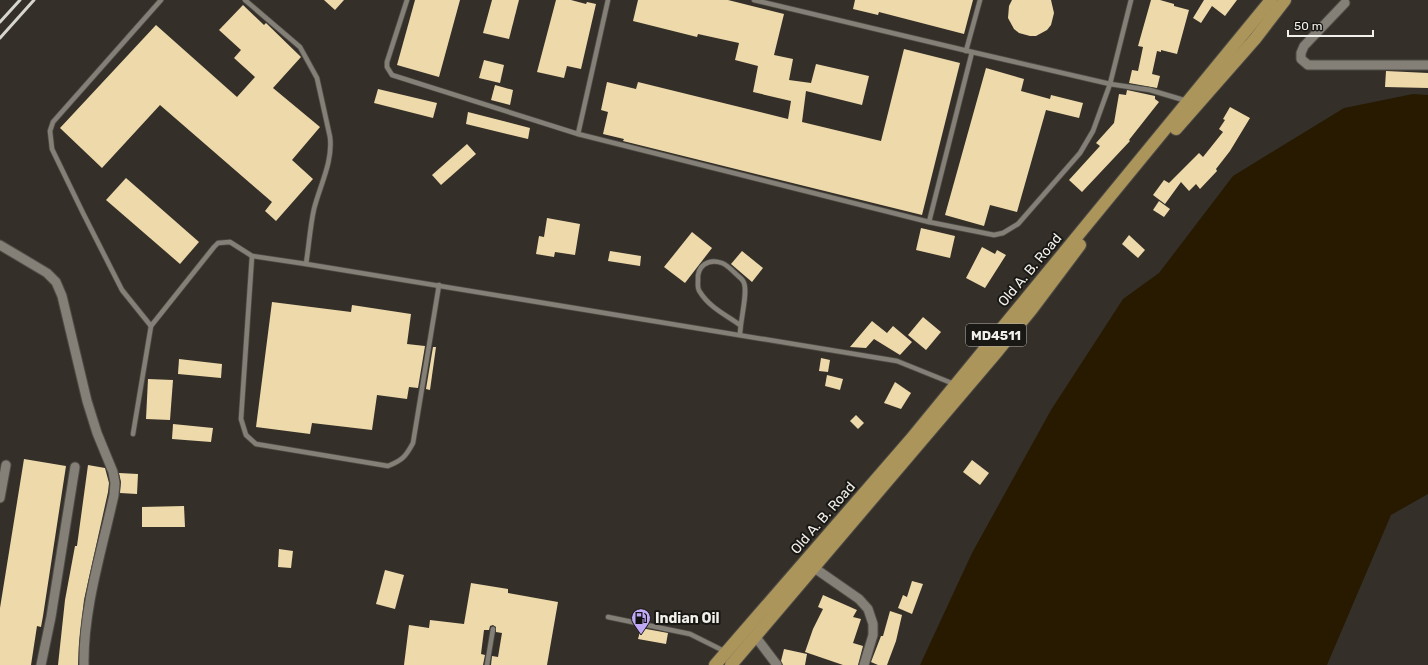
<svg xmlns="http://www.w3.org/2000/svg" width="1428" height="665" font-family="Rubik,sans-serif">
<style>
.water{fill:#271a00}
.building{fill:#eed9aa}
.lines{fill:none;stroke-linecap:round;stroke-linejoin:round}
.lane-casing{stroke:#4f4c46;stroke-width:6}
.street-casing{stroke:#4f4c46;stroke-width:11}
.primary-casing{stroke:#4f4c46;stroke-width:14}
.lane{stroke:#848078;stroke-width:4.5}
.street{stroke:#848078;stroke-width:9}
.primary{stroke:#ac955b;stroke-width:12}
.rail{stroke:#d7d5cf;stroke-width:3}
.labels{text-anchor:middle;dominant-baseline:central;stroke-width:4;stroke-linejoin:round;paint-order:stroke}
.shield{fill:#1a1815;stroke:#b1afab;stroke-width:1}
.shield-label{font-size:13px;font-weight:bold;fill:#f2f0eb}
.street-label{font-size:14px;fill:#f2f0eb;stroke:#1a1815}
.poi-label{font-size:14px;font-weight:bold;fill:#f2f0eb;stroke:#1a1815;text-anchor:start}
</style>
<rect width="100%" height="100%" fill="#343029"/>
<path class="water" d="M 1413,94 L 1428,95 L 1428,494 L 1391,515 L 1327,665 L 920,665 L 972,553 L 1051,410 L 1123,299 L 1159,273 L 1233,176 L 1344,108 Z"/>
<g class="building">
<path d="M 324,0 L 344,0 L 335,10 Z"/>
<path d="M 415,0 L 460,0 L 439,77 L 397,65 Z"/>
<path d="M 492,0 L 519,0 L 509,39 L 483,33 Z"/>
<path d="M 556,0 L 571,0 L 586,4 L 587,2 L 596,4 L 581,69 L 567,66 L 564,78 L 537,72 Z"/>
<path d="M 638,0 L 728,0 L 784,14 L 774,55 L 793,59 L 789,80 L 811,83 L 816,64 L 869,76 L 862,105 L 806,91 L 802,122 L 881,141 L 904,49 L 960,63 L 922,215 L 623,141 L 624,139 L 603,134 L 608,112 L 601,110 L 607,82 L 636,89 L 638,82 L 788,119 L 791,101 L 753,92 L 758,66 L 735,60 L 739,43 L 698,34 L 697,37 L 633,21 Z"/>
<path d="M 855,0 L 973,0 L 964,34 L 879,12 L 878,15 L 853,9 Z"/>
<path d="M 1012,0 L 1051,0 L 1054,13 L 1051,25 L 1047,30 L 1036,36 L 1030,36 L 1019,33 L 1014,29 L 1008,18 L 1009,6 Z"/>
<path d="M 1151,0 L 1160,0 L 1174,4 L 1174,6 L 1189,10 L 1177,54 L 1161,50 L 1161,52 L 1157,51 L 1152,74 L 1160,76 L 1157,88 L 1129,83 L 1132,70 L 1138,71 L 1143,47 L 1138,46 Z"/>
<path d="M 1204,0 L 1237,0 L 1225,16 L 1212,6 L 1201,23 L 1193,18 Z"/>
<path d="M 243,5 L 264,25 L 266,23 L 301,57 L 273,88 L 320,127 L 292,160 L 313,179 L 276,221 L 265,211 L 272,202 L 160,105 L 102,168 L 60,128 L 156,25 L 237,97 L 255,77 L 234,58 L 241,50 L 219,30 Z"/>
<path d="M 484,60 L 504,65 L 500,83 L 479,78 Z"/>
<path d="M 986,68 L 1024,79 L 1021,91 L 1050,99 L 1051,95 L 1083,103 L 1079,118 L 1046,110 L 1017,212 L 990,205 L 984,226 L 945,215 Z"/>
<path d="M 1386,71 L 1428,73 L 1428,88 L 1385,87 Z"/>
<path d="M 495,85 L 513,90 L 510,105 L 491,100 Z"/>
<path d="M 378,89 L 437,103 L 433,118 L 374,103 Z"/>
<path d="M 1127,90 L 1155,96 L 1155,99 L 1159,102 L 1129,140 L 1130,141 L 1082,192 L 1069,180 L 1100,146 L 1096,143 L 1114,123 L 1119,94 L 1126,95 Z"/>
<path d="M 1230,107 L 1250,118 L 1230,151 L 1216,169 L 1217,171 L 1200,189 L 1196,184 L 1189,191 L 1181,182 L 1165,204 L 1153,195 L 1164,180 L 1169,183 L 1199,153 L 1203,157 L 1223,132 L 1219,129 L 1225,120 L 1223,119 Z"/>
<path d="M 468,112 L 530,128 L 528,139 L 466,124 Z"/>
<path d="M 467,144 L 476,154 L 441,185 L 432,175 Z"/>
<path d="M 126,178 L 199,242 L 180,264 L 106,200 Z"/>
<path d="M 1159,201 L 1170,209 L 1164,217 L 1153,210 Z"/>
<path d="M 547,218 L 580,224 L 575,255 L 555,252 L 554,257 L 536,254 L 539,236 L 544,237 Z"/>
<path d="M 921,228 L 955,236 L 950,258 L 916,250 Z"/>
<path d="M 692,232 L 712,248 L 685,283 L 664,267 Z"/>
<path d="M 1129,235 L 1145,250 L 1138,258 L 1122,244 Z"/>
<path d="M 982,247 L 995,254 L 997,250 L 1006,255 L 985,288 L 966,278 Z"/>
<path d="M 610,251 L 641,256 L 640,266 L 608,261 Z"/>
<path d="M 742,251 L 763,268 L 752,282 L 731,264 Z"/>
<path d="M 272,302 L 351,312 L 352,305 L 411,314 L 407,344 L 425,346 L 418,388 L 409,387 L 407,399 L 377,395 L 372,430 L 312,423 L 310,434 L 256,427 Z"/>
<path d="M 923,317 L 941,332 L 926,350 L 908,335 Z"/>
<path d="M 872,321 L 887,333 L 893,326 L 912,342 L 900,355 L 874,339 L 866,348 L 850,347 Z"/>
<path d="M 433,347 L 436,347 L 430,390 L 426,389 Z"/>
<path d="M 821,358 L 830,360 L 828,372 L 819,371 Z"/>
<path d="M 179,359 L 222,364 L 221,378 L 178,374 Z"/>
<path d="M 827,375 L 843,379 L 840,390 L 825,386 Z"/>
<path d="M 148,379 L 173,380 L 170,420 L 146,419 Z"/>
<path d="M 895,382 L 911,393 L 901,409 L 884,403 Z"/>
<path d="M 856,415 L 864,423 L 858,429 L 850,421 Z"/>
<path d="M 173,424 L 213,428 L 211,442 L 172,439 Z"/>
<path d="M 24,459 L 66,466 L 43,616 L 41,627 L 37,626 L 31,665 L 0,665 L 0,608 Z"/>
<path d="M 972,460 L 989,473 L 980,485 L 963,472 Z"/>
<path d="M 88,465 L 105,468 L 109,483 L 108,492 L 84,600 L 79,643 L 78,665 L 58,665 L 65,600 L 75,546 L 77,546 Z"/>
<path d="M 119,473 L 138,474 L 137,494 L 120,493 L 121,482 Z"/>
<path d="M 184,506 L 185,527 L 142,527 L 142,507 Z"/>
<path d="M 279,549 L 293,551 L 291,568 L 278,567 Z"/>
<path d="M 385,570 L 404,575 L 395,609 L 376,604 Z"/>
<path d="M 912,581 L 923,584 L 912,614 L 898,608 L 903,595 L 907,597 Z"/>
<path d="M 471,583 L 508,589 L 508,593 L 558,602 L 547,665 L 491,665 L 492,656 L 498,657 L 502,633 L 496,632 L 496,627 L 493,625 L 490,626 L 489,630 L 484,630 L 481,654 L 485,655 L 483,665 L 404,665 L 409,625 L 429,628 L 430,620 L 464,624 Z"/>
<path d="M 823,595 L 857,610 L 853,617 L 861,619 L 853,643 L 863,646 L 858,665 L 843,665 L 805,652 L 813,629 L 823,609 L 818,607 Z"/>
<path d="M 890,611 L 902,615 L 896,641 L 887,665 L 878,665 L 871,662 L 881,636 L 883,636 Z"/>
<path d="M 641,628 L 668,633 L 666,644 L 638,639 Z"/>
<path d="M 784,649 L 807,654 L 805,665 L 783,665 L 781,661 Z"/>
</g>
<g class="lines">
<defs>
<g id="lane">
<path d="M 245,0 L 300,47 L 317,78 L 330,137 C 333,162 320,185 314,209 C 310,227 309,245 306,264"/>
<path d="M 407,0 L 387,62 L 387,67 L 392,75 L 578,134"/>
<path d="M 608,0 L 578,134 L 929,222 L 972,52"/>
<path d="M 754,0 L 972,52 L 1110,84 L 1150,90 L 1187,101"/>
<path d="M 966,51 L 980,0"/>
<path d="M 929,222 L 994,235 L 1003,233 L 1018,224 L 1080,153 L 1093,131 L 1110,84 L 1131,0"/>
<path d="M 252,256 L 241,419 L 246,435 L 256,444 L 388,466 C 403,460 406,456 413,443 L 439,285"/>
<path d="M 151,326 L 122,290 L 83,213 L 52,149 L 50,131 L 53,122 L 161,0"/>
<path d="M 740,335 C 740,321 748,293 744,283 C 743,279 739,277 736,274 C 732,270 727,265 722,263 C 708,258 697,266 698,280 C 698,284 697,289 700,292 C 709,307 726,315 740,325"/>
<path d="M 133,434 L 151,326 L 214,247 L 218,243 L 230,242 L 252,256 L 306,264 L 897,361 L 954,384"/>
<path d="M 608,617 L 690,634 L 726,652"/>
<path d="M 487,665 L 493,629"/>
</g>
<g id="street">
<path d="M 1345,3 L 1304,46 L 1301,53 L 1301,59 L 1308,65 L 1428,65"/>
<path d="M 0,245 L 47,273 L 56,282 L 62,296 L 87,401 L 97,433 L 113,472 L 115,483 L 114,495 C 102,550 83,609 84,665"/>
<path d="M 0,498 L 6,465"/>
<path d="M 813,567 L 859,599 L 868,609 L 873,624 L 873,635 L 864,665"/>
<path d="M 755,636 L 777,665"/>
<path d="M 41,665 L 51,617 L 75,467"/>
</g>
<g id="primary">
<path d="M 1176,129 L 1255,39 L 1285,0"/>
<path d="M 715,665 L 911,439 L 1271,0"/>
<path d="M 731,665 L 996,353 L 1032,309 L 1080,245"/>
</g>
</defs>
<use href="#lane" class="lane-casing"/>
<use href="#street" class="street-casing"/>
<use href="#primary" class="primary-casing"/>
<use href="#lane" class="lane"/>
<use href="#street" class="street"/>
<use href="#primary" class="primary"/>
<g class="rail">
<path d="M 0,22 L 20,0"/>
<path d="M 0,38 L 34,0"/>
</g>
</g>
<defs>
<symbol id="fuel-pin" viewBox="-11 -11 22 30"><path d="M0 17L-7.5 6A9.5 9.5 0 1 1 7.5 6Z" fill="#bfa9f4" stroke="#1a1815"/><path d="M-5.5-6h7V0h2V4h1.3V-2.5L3-4.5l.8-.8L6-3V5H2.5V1h-1V6h-7ZM-4.2-4.7v3.2H.2V-4.7Z" fill="#111"/></symbol>
</defs>
<g fill-rule="evenodd">
<use href="#fuel-pin" x="630" y="607" width="22" height="30"/>
</g>
<g class="labels">
<rect class="shield" x="966" y="324" width="60" height="22" rx="3"/>
<g class="shield-label">
<text x="996" y="335">MD4511</text>
</g>
<g class="street-label">
<text transform="translate(1030 270) rotate(-50)">Old A. B. Road</text>
<text transform="translate(823 518) rotate(-49)">Old A. B. Road</text>
</g>
<g class="poi-label">
<text x="655" y="618">Indian Oil</text>
</g>
</g>
<path d="M1288 30v6h85v-6" fill="none" stroke="#f2f0eb" stroke-width="2"/>
<text x="1294" y="30" font-size="12" fill="#f2f0eb" stroke="#1a1815" stroke-width="3" paint-order="stroke">50 m</text>
</svg>
